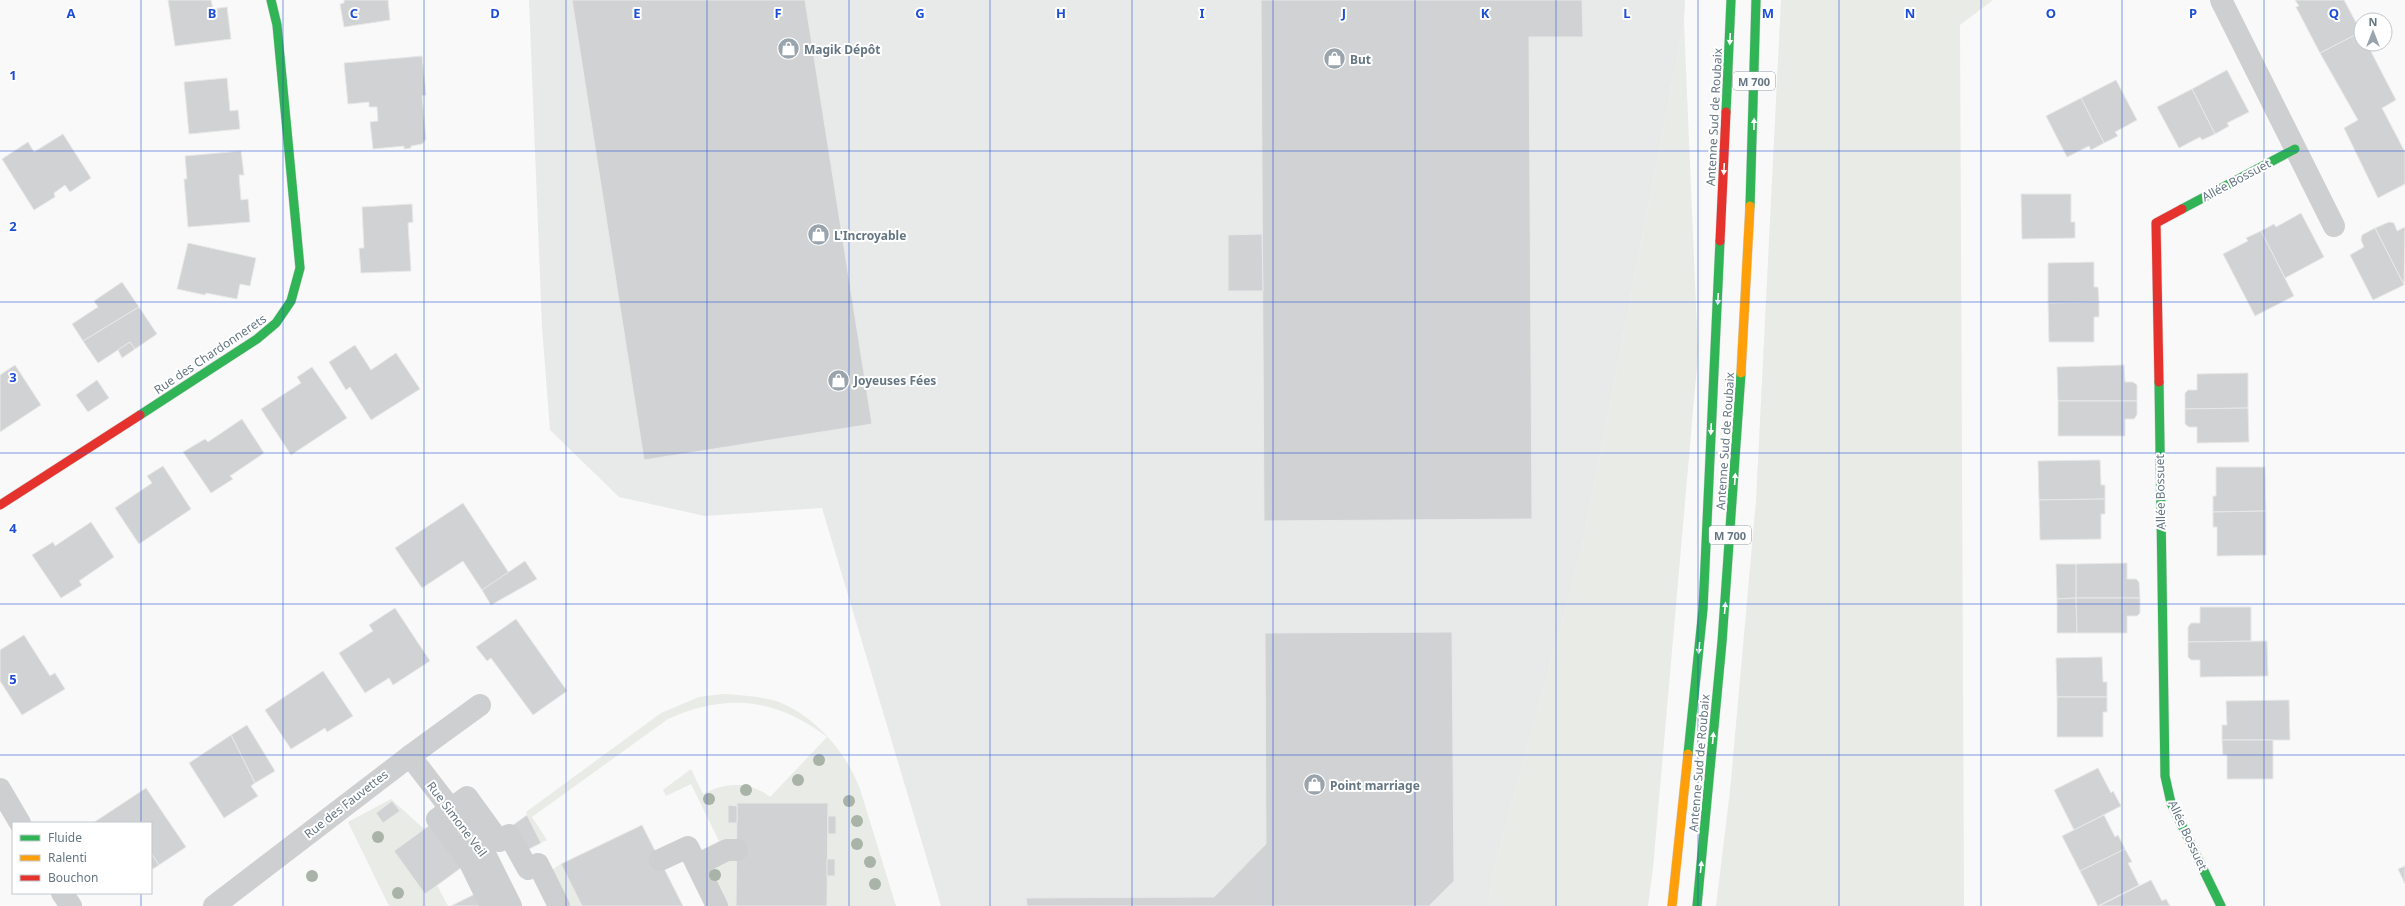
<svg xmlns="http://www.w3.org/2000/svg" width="2405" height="906" font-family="'Noto Sans',sans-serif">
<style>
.built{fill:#e8e9e9}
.green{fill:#e8ebe6}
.building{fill:#d0d2d3;stroke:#e8e8e8}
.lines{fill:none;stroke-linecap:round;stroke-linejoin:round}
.fast-casing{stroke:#d5d6d7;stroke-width:10}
.slow-casing{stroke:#d5d6d7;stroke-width:10}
.jam-casing{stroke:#d5d6d7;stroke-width:10}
.street{stroke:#cecfd0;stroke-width:22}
.fast{stroke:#30b455;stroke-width:9}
.slow{stroke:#ff9f0a;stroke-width:9}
.jam{stroke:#e5322d;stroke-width:9}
.tree{fill:#a9b3a7}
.oneway{fill:#fff}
.grid{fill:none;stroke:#1d4ed8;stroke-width:1;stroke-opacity:0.55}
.labels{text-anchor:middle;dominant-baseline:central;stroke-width:4;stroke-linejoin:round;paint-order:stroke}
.shield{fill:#fff;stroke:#939fa8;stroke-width:1}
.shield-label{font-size:11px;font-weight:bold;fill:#657683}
.poi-label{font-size:12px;font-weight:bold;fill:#657683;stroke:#fff;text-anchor:start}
.street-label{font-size:12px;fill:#657683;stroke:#fff}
.grid-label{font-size:13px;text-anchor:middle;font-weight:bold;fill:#1d4ed8;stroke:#fff;stroke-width:4;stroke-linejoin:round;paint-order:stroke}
</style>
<rect width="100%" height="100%" fill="#f9f9f9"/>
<path class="built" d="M 529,0 L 1685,0 L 1684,22 L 1582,549 L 1492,876 L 1489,906 L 941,906 L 822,508 L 705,516 L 619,497 L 550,430 L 542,327 Z"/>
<g class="green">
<path d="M 1781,0 L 1993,0 L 1960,25 L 1964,906 L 1716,906 L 1730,791 L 1756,501 Z"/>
<path d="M 1684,22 L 1698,354 L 1653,868 L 1648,906 L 1489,906 L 1492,876 L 1582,549 Z"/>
<path d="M 722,694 C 740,695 759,696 776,701 C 815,715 846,752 860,789 L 896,906 L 713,906 L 688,856 L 719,841 L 691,784 L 666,796 L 663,790 L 691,769 L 703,794 C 726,782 750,781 770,797 L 827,737 C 776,698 727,693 668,719 L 532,817 L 547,840 L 541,843 L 526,812 L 661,713 L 699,697 Z"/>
<path d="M 391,799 L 424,829 L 394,851 L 425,894 L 437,885 L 448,906 L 389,906 L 348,822 Z"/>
<path d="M 561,864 L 582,906 L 563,906 L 547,873 Z"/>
</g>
<g class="building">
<path d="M 168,0 L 211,0 L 213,9 L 227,7 L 231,39 L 175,46 Z"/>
<path d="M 344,0 L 388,0 L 390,20 L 344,27 L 340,4 L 344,3 Z"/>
<path d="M 572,0 L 805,0 L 872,424 L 644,460 Z"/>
<path d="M 1261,0 L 1582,0 L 1583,37 L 1529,37 L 1532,519 L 1264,521 Z"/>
<path d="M 2295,0 L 2344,0 L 2361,32 L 2320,53 L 2296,7 L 2299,6 Z"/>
<path d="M 2361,32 L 2361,44 L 2367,44 L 2396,100 L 2382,108 L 2405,152 L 2405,184 L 2378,198 L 2344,128 L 2358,120 L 2320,53 Z"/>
<path d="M 422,56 L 426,95 L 422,96 L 426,139 L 422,144 L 411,146 L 411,148 L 404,149 L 404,146 L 373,149 L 370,122 L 378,121 L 377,107 L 369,107 L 369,102 L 348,104 L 344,63 Z"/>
<path d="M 2227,70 L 2249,112 L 2227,123 L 2229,126 L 2215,134 L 2192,89 Z"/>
<path d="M 227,78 L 230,111 L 238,110 L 240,129 L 189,134 L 184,82 Z"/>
<path d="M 2116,80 L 2137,120 L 2115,132 L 2118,136 L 2104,143 L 2081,98 Z"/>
<path d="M 2192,89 L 2215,134 L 2202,140 L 2200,137 L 2179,148 L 2157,107 Z"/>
<path d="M 2081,98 L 2104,143 L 2091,150 L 2089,146 L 2067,157 L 2046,116 Z"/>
<path d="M 63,134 L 91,178 L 70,192 L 65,185 L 54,193 L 55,197 L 34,210 L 2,159 L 28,142 L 34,152 Z"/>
<path d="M 241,151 L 244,175 L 239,175 L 241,200 L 248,199 L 250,222 L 188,227 L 184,179 L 187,179 L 185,156 Z"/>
<path d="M 2021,194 L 2071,194 L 2071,222 L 2075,222 L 2075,238 L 2022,239 Z"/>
<path d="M 412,204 L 413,222 L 408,223 L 411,271 L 361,273 L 359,248 L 364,248 L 362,207 Z"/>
<path d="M 2301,213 L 2324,257 L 2285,278 L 2261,231 L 2274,224 L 2276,227 Z"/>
<path d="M 2389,222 L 2394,223 L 2397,231 L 2405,227 L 2404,285 L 2375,228 Z"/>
<path d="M 2375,228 L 2404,285 L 2373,300 L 2350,255 L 2364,247 L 2361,240 L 2362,235 Z"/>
<path d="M 2261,231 L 2294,296 L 2255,316 L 2223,254 L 2248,241 L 2246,238 Z"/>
<path d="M 1262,234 L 1263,291 L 1228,291 L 1228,235 Z"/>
<path d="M 188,243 L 256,258 L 250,286 L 240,284 L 237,299 L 206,293 L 205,295 L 177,289 Z"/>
<path d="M 2094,262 L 2094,287 L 2098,287 L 2099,302 L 2048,303 L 2048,263 Z"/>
<path d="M 122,282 L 139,307 L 83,341 L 72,324 L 98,307 L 94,301 Z"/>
<path d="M 2099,302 L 2099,317 L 2094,317 L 2094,342 L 2049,342 L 2048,303 Z"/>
<path d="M 139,307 L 157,334 L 135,349 L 130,342 L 98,363 L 83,341 Z"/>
<path d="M 130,342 L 135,349 L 122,358 L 118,350 Z"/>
<path d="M 355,345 L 371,370 L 396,353 L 420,389 L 371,420 L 350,387 L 346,390 L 329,362 Z"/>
<path d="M 15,365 L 41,405 L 0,432 L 0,375 Z"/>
<path d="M 2124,365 L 2125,382 L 2133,382 L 2137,385 L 2137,401 L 2058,401 L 2057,367 Z"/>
<path d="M 312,367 L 347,418 L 291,455 L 261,409 L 301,383 L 297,377 Z"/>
<path d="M 2248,373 L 2248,408 L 2185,409 L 2185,393 L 2188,390 L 2197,390 L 2197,374 Z"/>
<path d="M 97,380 L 109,398 L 88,412 L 76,395 Z"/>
<path d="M 2058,401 L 2137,401 L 2137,415 L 2134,419 L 2125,419 L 2125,436 L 2058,436 Z"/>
<path d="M 2248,408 L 2249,442 L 2197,443 L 2197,427 L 2189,427 L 2185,424 L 2185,409 Z"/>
<path d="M 242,419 L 264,453 L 230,476 L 233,479 L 211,493 L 183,452 L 205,439 L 208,442 Z"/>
<path d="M 2100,460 L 2101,485 L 2105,485 L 2105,499 L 2039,500 L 2038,461 Z"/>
<path d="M 163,466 L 191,509 L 139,544 L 115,508 L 152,483 L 147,476 Z"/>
<path d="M 2216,467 L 2265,467 L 2266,511 L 2213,512 L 2213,496 L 2216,496 Z"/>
<path d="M 2105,499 L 2105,514 L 2101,514 L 2101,539 L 2040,540 L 2039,500 Z"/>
<path d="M 463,503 L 509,573 L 482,590 L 463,561 L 422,588 L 395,548 Z"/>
<path d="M 2266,511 L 2266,555 L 2217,556 L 2217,527 L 2213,527 L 2213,512 Z"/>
<path d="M 91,522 L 114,557 L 79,581 L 82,585 L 61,598 L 32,555 L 53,542 L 55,546 Z"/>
<path d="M 525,561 L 537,579 L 491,605 L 482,590 Z"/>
<path d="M 2127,563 L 2127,579 L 2136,579 L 2139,582 L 2140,598 L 2076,598 L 2076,564 Z"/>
<path d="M 2056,564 L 2076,564 L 2076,598 L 2057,599 Z"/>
<path d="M 2076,598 L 2077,633 L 2057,633 L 2057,599 Z"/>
<path d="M 2076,598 L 2140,598 L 2140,613 L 2137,616 L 2127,616 L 2127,633 L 2077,633 Z"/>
<path d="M 2200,607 L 2251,607 L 2251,641 L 2188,642 L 2188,627 L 2191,623 L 2200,623 Z"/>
<path d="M 395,608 L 430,661 L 393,685 L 389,678 L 365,693 L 339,653 L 373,631 L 369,625 Z"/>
<path d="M 516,619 L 567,691 L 533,715 L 491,658 L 487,661 L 476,647 Z"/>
<path d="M 1452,632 L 1454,881 L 1429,906 L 1027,906 L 1026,898 L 1214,897 L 1266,844 L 1265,633 Z"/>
<path d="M 24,635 L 50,676 L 55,673 L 65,689 L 22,715 L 0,681 L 0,650 Z"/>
<path d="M 2267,641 L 2268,676 L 2200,677 L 2200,660 L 2191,660 L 2188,657 L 2188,642 Z"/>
<path d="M 2102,657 L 2103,682 L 2107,682 L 2107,697 L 2057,697 L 2056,658 Z"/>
<path d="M 323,671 L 353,716 L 327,732 L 325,728 L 291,749 L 265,710 Z"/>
<path d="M 2057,697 L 2107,697 L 2107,712 L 2103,712 L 2103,737 L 2057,737 Z"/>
<path d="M 2289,700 L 2290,740 L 2222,740 L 2222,725 L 2227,725 L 2226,701 Z"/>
<path d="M 247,725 L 275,771 L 255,783 L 231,735 Z"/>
<path d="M 231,735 L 255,783 L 251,786 L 258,796 L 224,818 L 189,763 Z"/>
<path d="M 2222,740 L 2273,740 L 2273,779 L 2227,779 L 2227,755 L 2223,755 Z"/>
<path d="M 2098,768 L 2111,793 L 2113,791 L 2121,806 L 2074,830 L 2054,790 Z"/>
<path d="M 146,788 L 186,847 L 159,865 L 151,853 L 151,823 L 93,823 Z"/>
<path d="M 392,801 L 400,811 L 383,823 L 376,813 Z"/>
<path d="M 737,803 L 828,803 L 827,906 L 736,906 Z"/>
<path d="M 728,805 L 737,806 L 737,823 L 728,823 Z"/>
<path d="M 527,815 L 541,843 L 521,853 L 509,828 Z"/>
<path d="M 2104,815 L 2115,837 L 2118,835 L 2125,849 L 2080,871 L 2062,836 Z"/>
<rect x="828" y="816" width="8" height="18"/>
<path d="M 434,822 L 465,865 L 425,894 L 394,851 Z"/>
<path d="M 642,825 L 683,906 L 582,906 L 561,864 Z"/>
<path d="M 2125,849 L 2132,862 L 2128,863 L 2139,885 L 2098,906 L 2080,871 Z"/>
<path d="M 151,853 L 159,865 L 153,869 L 151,866 Z"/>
<rect x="827" y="859" width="8" height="17"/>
<path d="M 2405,866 L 2405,884 L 2398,869 Z"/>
<path d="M 2151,880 L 2162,901 L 2166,899 L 2170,906 L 2099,906 Z"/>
<path d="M 479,892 L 486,906 L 451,906 Z"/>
</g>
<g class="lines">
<defs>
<g id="fast">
<path d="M 1726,112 L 1731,0"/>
<path d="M 1750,206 L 1756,0"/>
<path d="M 2182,209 L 2295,149"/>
<path d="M 2159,382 L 2165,776 L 2171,803 L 2221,906"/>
<path d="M 140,415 L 257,339 L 276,323 L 291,301 L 300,268 L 277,25 L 271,0"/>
<path d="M 1688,754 L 1703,609 L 1720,241"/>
<path d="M 1697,906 L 1722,642 L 1741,373"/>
</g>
<g id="slow">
<path d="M 1741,373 L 1750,206"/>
<path d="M 1672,906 L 1688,754"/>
</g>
<g id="jam">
<path d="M 1720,241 L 1726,112"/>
<path d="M 2159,382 L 2156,223 L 2182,209"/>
<path d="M 0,505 L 140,415"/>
</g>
</defs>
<use href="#fast" class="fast-casing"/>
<use href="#slow" class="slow-casing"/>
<use href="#jam" class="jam-casing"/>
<g class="street">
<path d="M 2221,0 L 2334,226"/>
<path d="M 410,756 L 484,852 L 511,906"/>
<path d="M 0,789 L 20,823"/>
<path d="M 660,860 L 688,847 L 717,906"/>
<path d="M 697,865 L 727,850 L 737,850"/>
<path d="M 62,893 L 71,906"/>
<path d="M 214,906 L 410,756 L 480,705"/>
<path d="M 491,906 L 470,863 L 437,819 L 467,797 L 499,841 L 509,835 L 528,869 L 538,864 L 559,906"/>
</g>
<use href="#fast" class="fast"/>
<use href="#slow" class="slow"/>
<use href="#jam" class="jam"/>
</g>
<g class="tree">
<circle cx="819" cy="760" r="6"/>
<circle cx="798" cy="780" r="6"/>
<circle cx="746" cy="790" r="6"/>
<circle cx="709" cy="799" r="6"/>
<circle cx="849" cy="801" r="6"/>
<circle cx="857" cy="821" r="6"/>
<circle cx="378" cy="837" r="6"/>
<circle cx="857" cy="844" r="6"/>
<circle cx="870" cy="862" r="6"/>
<circle cx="715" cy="875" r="6"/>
<circle cx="312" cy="876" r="6"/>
<circle cx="875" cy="884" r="6"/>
<circle cx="398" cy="893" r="6"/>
</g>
<defs><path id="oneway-solid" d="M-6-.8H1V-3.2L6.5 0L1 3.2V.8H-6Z"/></defs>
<g class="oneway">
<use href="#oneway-solid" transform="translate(1730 39) rotate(93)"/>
<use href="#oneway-solid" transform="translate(1754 124) rotate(-89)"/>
<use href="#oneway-solid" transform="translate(1724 169) rotate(93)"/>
<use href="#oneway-solid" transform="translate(1718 299) rotate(93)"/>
<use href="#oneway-solid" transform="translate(1711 429) rotate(93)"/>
<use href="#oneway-solid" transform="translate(1735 479) rotate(-86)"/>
<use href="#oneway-solid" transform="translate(1725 608) rotate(-85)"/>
<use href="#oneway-solid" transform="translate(1699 648) rotate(96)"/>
<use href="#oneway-solid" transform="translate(1713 738) rotate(-85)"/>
<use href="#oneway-solid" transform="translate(1701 867) rotate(-84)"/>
</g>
<path class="grid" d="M 141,0 L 141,823M 283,0 L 283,906M 424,0 L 424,906M 566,0 L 566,906M 707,0 L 707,906M 849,0 L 849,906M 990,0 L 990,906M 1132,0 L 1132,906M 1273,0 L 1273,906M 1415,0 L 1415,906M 1556,0 L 1556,906M 1698,0 L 1698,906M 1839,0 L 1839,906M 1981,0 L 1981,906M 2122,0 L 2122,906M 2264,0 L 2264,906M 0,151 L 2405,151M 0,302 L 2405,302M 0,453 L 2405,453M 0,604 L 2405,604M 0,755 L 2405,755M 141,893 L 141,906"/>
<defs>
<symbol id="shop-disc" viewBox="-11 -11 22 22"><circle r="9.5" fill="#99a4ac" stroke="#fff"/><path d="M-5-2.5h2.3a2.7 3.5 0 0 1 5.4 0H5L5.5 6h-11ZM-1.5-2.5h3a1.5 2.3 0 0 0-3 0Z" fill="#fff"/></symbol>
</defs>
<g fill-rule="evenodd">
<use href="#shop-disc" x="776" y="36" width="25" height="25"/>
<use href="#shop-disc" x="1322" y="46" width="25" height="25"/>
<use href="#shop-disc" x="806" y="222" width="25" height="25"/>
<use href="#shop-disc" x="826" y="368" width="25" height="25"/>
<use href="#shop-disc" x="1302" y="772" width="25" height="25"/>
</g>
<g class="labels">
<g class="shield">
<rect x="1733" y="72" width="42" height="18" rx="3"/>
<rect x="1709" y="526" width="42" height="18" rx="3"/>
</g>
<g class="shield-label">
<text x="1754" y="81">M 700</text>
<text x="1730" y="535">M 700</text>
</g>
<g class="poi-label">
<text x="804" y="49">Magik Dépôt</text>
<text x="1350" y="59">But</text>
<text x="834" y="235">L'Incroyable</text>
<text x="854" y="380">Joyeuses Fées</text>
<text x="1330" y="785">Point marriage</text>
</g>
<g class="street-label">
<text transform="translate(1714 117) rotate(-87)">Antenne Sud de Roubaix</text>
<text transform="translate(2236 180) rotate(-28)">Allée Bossuet</text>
<text transform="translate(210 354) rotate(-34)">Rue des Chardonnerets</text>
<text transform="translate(1725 441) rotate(-86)">Antenne Sud de Roubaix</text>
<text transform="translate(2160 492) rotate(-91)">Allée Bossuet</text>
<text transform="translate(1699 763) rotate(-85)">Antenne Sud de Roubaix</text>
<text transform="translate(346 804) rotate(-38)">Rue des Fauvettes</text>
<text transform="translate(457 819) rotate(53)">Rue Simone Veil</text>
<text transform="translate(2188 835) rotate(65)">Allée Bossuet</text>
</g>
</g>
<g class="grid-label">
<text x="71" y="18">A</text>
<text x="212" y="18">B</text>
<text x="354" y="18">C</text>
<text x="495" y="18">D</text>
<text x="637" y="18">E</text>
<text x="778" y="18">F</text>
<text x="920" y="18">G</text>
<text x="1061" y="18">H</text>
<text x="1202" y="18">I</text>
<text x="1344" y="18">J</text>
<text x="1485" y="18">K</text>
<text x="1627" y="18">L</text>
<text x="1768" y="18">M</text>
<text x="1910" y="18">N</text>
<text x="2051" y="18">O</text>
<text x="2193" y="18">P</text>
<text x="2334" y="18">Q</text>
<text x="13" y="80">1</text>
<text x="13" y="231">2</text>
<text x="13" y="382">3</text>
<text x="13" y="533">4</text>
<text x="13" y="684">5</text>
</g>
<rect x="12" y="822" width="140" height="72" fill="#ffffff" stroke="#c1c8cd"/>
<rect x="20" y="835" width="20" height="6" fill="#30b455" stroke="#c1c8cd"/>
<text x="48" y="842" font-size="12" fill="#657683">Fluide</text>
<rect x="20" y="855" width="20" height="6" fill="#ff9f0a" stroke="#c1c8cd"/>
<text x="48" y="862" font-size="12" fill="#657683">Ralenti</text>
<rect x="20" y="875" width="20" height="6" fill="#e5322d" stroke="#c1c8cd"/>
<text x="48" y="882" font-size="12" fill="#657683">Bouchon</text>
<g transform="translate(2373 32)"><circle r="19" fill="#ffffff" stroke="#c1c8cd"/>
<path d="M0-3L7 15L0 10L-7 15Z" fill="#99a4ac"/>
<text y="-6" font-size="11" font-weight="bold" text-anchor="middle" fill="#657683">N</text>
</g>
</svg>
